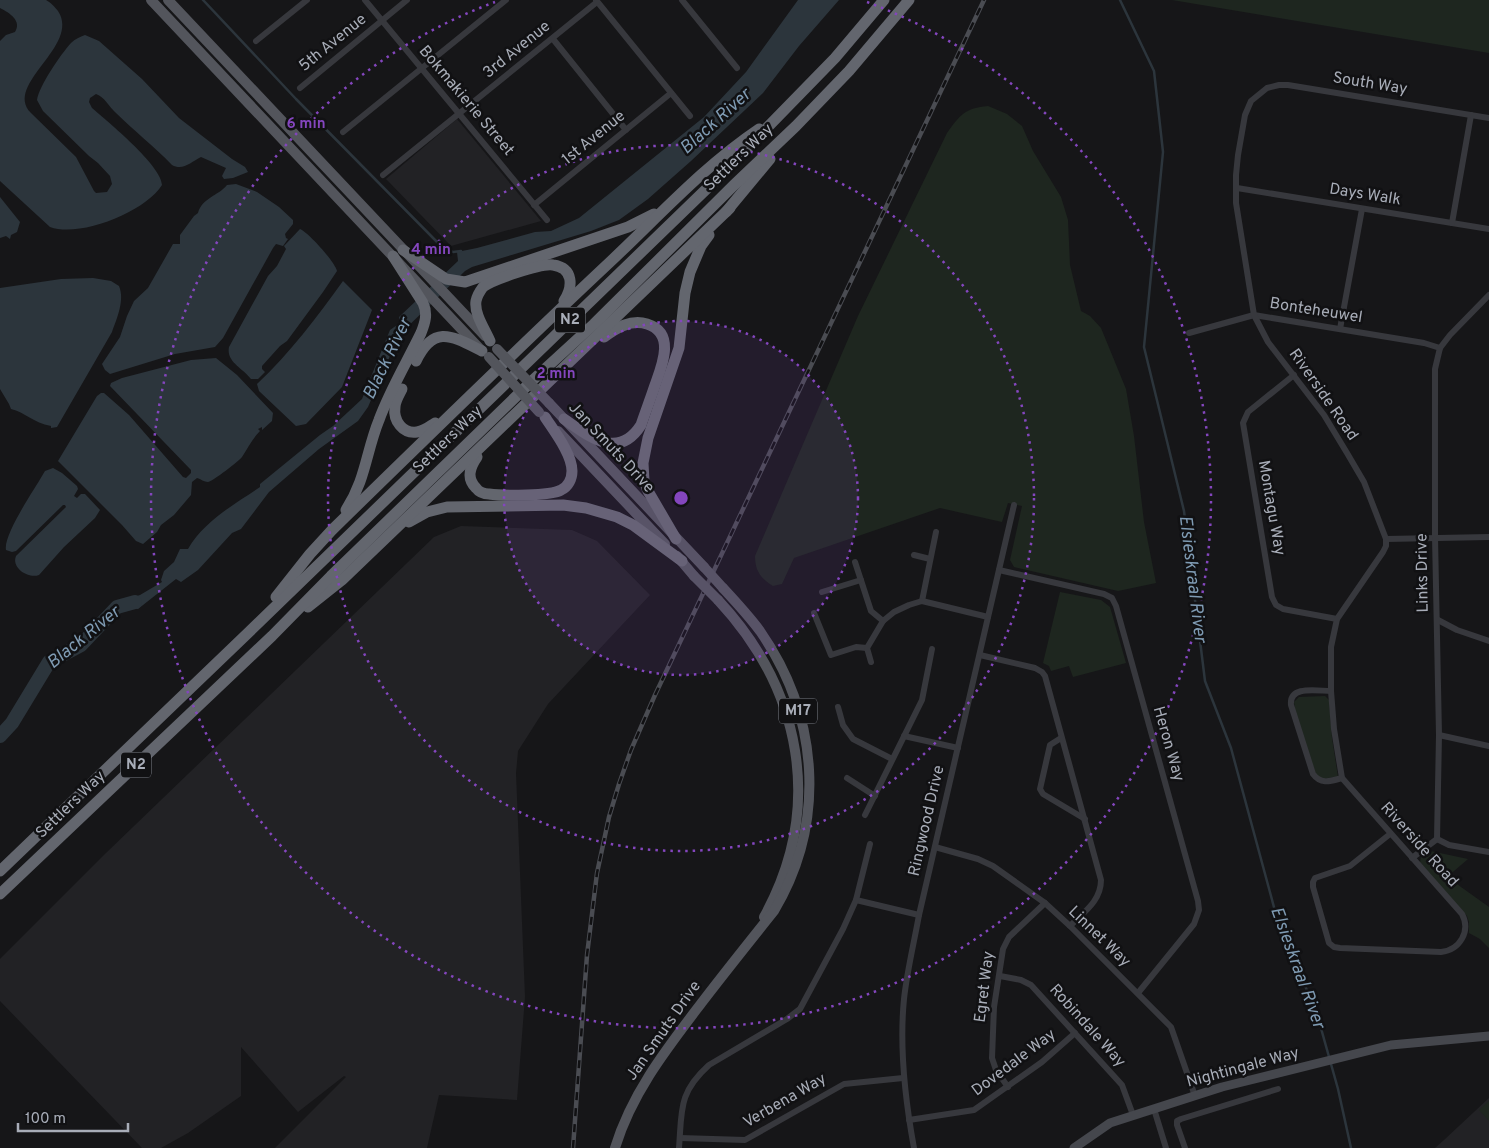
<svg xmlns="http://www.w3.org/2000/svg" width="1489" height="1148" font-family="Overpass,sans-serif">
<style>
.built{fill:#222225}
.green{fill:#1e261f}
.water{fill:#2c353c}
.lines{fill:none;stroke-linecap:round;stroke-linejoin:round}
.stream{stroke:#2c353c;stroke-width:2.5}
.river{stroke:#2c353c;stroke-width:14}
.street{stroke:#37383d;stroke-width:6}
.secondary{stroke:#45474d;stroke-width:9}
.primary{stroke:#53555c;stroke-width:10}
.highway{stroke:#63666e;stroke-width:11}
.rail-casing{stroke:#4a4c52;stroke-width:4.5}
.rail{stroke:#111113;stroke-width:2.5;stroke-dasharray:8;stroke-linecap:butt}
.primary-bridge{stroke:#53555c;stroke-width:10}
.ring{fill:none;stroke:#8446be;stroke-width:2.5;stroke-dasharray:2.5 5}
.labels{text-anchor:middle;dominant-baseline:central;stroke-width:5;stroke-linejoin:round;paint-order:stroke}
.shield{fill:#111113;stroke:#7b7e86;stroke-width:1}
.shield-label{font-size:15px;font-weight:bold;fill:#a8adb8}
.street-label{font-size:16px;fill:#a8adb8;stroke:#111113}
.water-label{font-size:18px;font-style:italic;fill:#7f9bb3;stroke:#111113}
.centre{fill:#8446be;stroke:#111113;stroke-width:2.5}
.ring-label{font-size:15px;text-anchor:middle;font-weight:bold;fill:#8446be;stroke:#111113;stroke-width:5;stroke-linejoin:round;paint-order:stroke}
</style>
<rect width="100%" height="100%" fill="#161618"/>
<g class="built">
<path d="M 457,119 L 541,221 L 451,246 L 386,179 Z"/>
<path d="M 461,526 L 572,530 L 597,541 L 650,595 L 548,704 L 518,751 L 516,773 L 525,997 L 517,1100 L 439,1095 L 427,1148 L 275,1148 L 346,1077 L 344,1076 L 298,1112 L 241,1047 L 241,1096 L 188,1133 L 161,1148 L 142,1148 L 0,1001 L 0,959 L 106,853 L 434,537 Z"/>
<path d="M 1489,1098 L 1489,1148 L 1435,1148 L 1444,1140 Z"/>
</g>
<g class="green">
<path d="M 1172,0 L 1489,0 L 1489,53 Z"/>
<path d="M 988,106 L 1007,114 L 1022,126 L 1033,151 L 1061,197 L 1068,220 L 1070,265 L 1081,311 L 1090,316 L 1101,328 L 1126,389 L 1134,436 L 1144,522 L 1156,583 L 1118,591 L 1014,567 L 1010,560 L 1022,506 L 1008,503 L 1002,522 L 940,508 L 794,558 L 782,584 L 773,586 C 760,578 755,570 755,556 L 858,316 L 947,133 C 960,115 965,108 988,106 Z"/>
<path d="M 1060,592 L 1101,600 L 1110,607 L 1126,663 L 1073,677 L 1069,666 L 1051,671 L 1049,666 L 1043,663 Z"/>
<path d="M 1325,696 L 1329,700 L 1332,738 L 1338,777 L 1318,779 L 1297,724 L 1294,702 L 1299,697 Z"/>
<path d="M 1426,850 L 1468,859 L 1447,877 L 1489,907 L 1489,948 L 1480,939 L 1469,933 L 1469,922 L 1467,916 L 1420,863 L 1421,855 Z"/>
<path d="M 1489,1101 L 1489,1121 L 1479,1110 Z"/>
</g>
<g class="water">
<path d="M 0,0 C 9,0 40,0 46,0 C 50,2 55,7 58,11 C 81,46 3,84 31,113 L 76,157 L 94,191 L 96,193 L 107,192 L 112,184 L 110,176 L 98,163 L 89,156 L 43,111 L 37,100 C 39,86 61,54 71,43 C 75,39 80,37 85,35 L 99,41 L 142,79 L 179,118 L 232,159 L 245,167 L 248,172 L 233,178 L 224,179 L 222,176 L 226,168 L 201,157 C 191,162 183,171 172,165 C 154,146 134,131 116,113 C 109,107 105,97 96,94 L 90,98 L 89,102 L 92,108 C 107,121 162,166 162,185 C 145,212 80,238 50,227 L 0,181 L 0,41 L 6,35 L 15,32 C 22,21 10,13 0,8 Z"/>
<path d="M 798,0 L 839,0 L 799,46 L 763,93 L 691,161 L 648,199 L 619,220 L 591,231 L 472,267 L 465,271 L 399,335 L 368,407 L 358,421 L 319,449 L 269,492 L 241,529 L 232,533 L 198,570 L 181,582 L 176,579 L 138,609 L 117,607 L 119,602 L 140,595 L 162,582 L 161,580 L 164,571 L 174,562 L 180,549 L 188,549 C 204,521 235,504 260,487 L 260,484 L 320,435 L 333,426 L 362,399 L 390,330 L 400,323 L 399,317 L 458,261 L 457,252 L 477,248 L 535,232 L 551,231 L 579,218 L 704,117 L 746,72 Z"/>
<path d="M 236,184 L 257,192 L 279,207 L 293,220 L 293,224 L 285,234 L 286,238 L 288,239 L 283,246 L 276,244 L 273,248 L 223,338 L 215,347 L 175,354 L 110,374 L 105,370 L 102,364 L 120,337 L 127,316 L 134,301 L 148,288 L 173,244 L 180,244 L 180,235 L 194,216 L 198,213 C 202,198 218,196 227,185 Z"/>
<path d="M 0,197 L 20,222 L 17,232 L 11,235 L 10,239 L 6,236 L 0,238 Z"/>
<path d="M 300,229 C 308,232 335,262 337,271 L 323,292 L 287,341 L 280,346 L 262,366 L 262,369 L 265,372 L 258,379 L 251,379 C 243,368 226,362 229,347 L 268,276 L 277,266 L 286,249 L 284,246 Z"/>
<path d="M 93,278 L 111,281 L 119,286 C 125,300 117,318 112,332 L 57,427 L 51,428 L 51,426 C 33,423 25,412 11,409 L 9,404 L 0,389 L 0,288 L 61,279 Z"/>
<path d="M 343,281 L 372,310 L 342,387 L 306,424 L 296,426 L 259,391 L 257,384 C 290,353 317,317 343,281 Z"/>
<path d="M 216,358 L 237,375 L 273,413 L 272,421 L 262,430 L 262,427 L 258,429 L 260,431 C 252,439 248,448 242,457 C 240,460 212,482 208,482 C 204,482 201,479 197,478 L 192,482 L 191,495 L 174,515 L 161,525 L 157,532 L 143,544 L 136,541 L 122,525 L 58,461 L 97,396 L 101,393 L 104,393 L 129,415 L 183,477 L 186,478 L 191,473 L 191,470 L 110,386 L 111,383 L 122,378 L 191,360 Z"/>
<path d="M 53,468 L 62,473 L 77,486 L 78,489 L 74,496 L 77,498 L 81,494 L 85,494 L 100,510 L 95,518 L 64,547 L 39,575 C 28,579 11,568 16,556 L 66,507 L 65,505 L 63,505 L 16,551 L 12,552 L 6,550 C 3,535 34,490 42,476 L 45,471 Z"/>
</g>
<g class="lines">
<g class="stream">
<path d="M 203,0 L 296,99 L 440,245 L 453,252 L 461,251"/>
<path d="M 1120,0 L 1154,71 L 1163,152 L 1144,347 L 1184,511 L 1205,681 L 1231,748 L 1278,922 L 1317,1014 L 1338,1089 L 1351,1148"/>
</g>
<path class="river" d="M 0,736 L 12,723 L 49,662 L 81,645 L 117,607 L 135,602"/>
<g class="street">
<path d="M 365,0 L 547,220"/>
<path d="M 596,0 L 690,116"/>
<path d="M 682,0 L 737,68"/>
<path d="M 553,39 L 626,130"/>
<path d="M 256,41 L 307,0"/>
<path d="M 300,88 L 407,0"/>
<path d="M 343,132 L 506,0"/>
<path d="M 383,175 L 597,2"/>
<path d="M 1237,188 L 1489,229"/>
<path d="M 534,205 L 671,93"/>
<path d="M 1452,223 L 1471,115"/>
<path d="M 1340,329 L 1362,209"/>
<path d="M 1189,333 L 1254,315 L 1424,343 L 1440,348"/>
<path d="M 1294,375 L 1248,412 L 1243,423 L 1272,597 L 1276,605 L 1283,609 L 1337,619"/>
<path d="M 1386,539 L 1489,537"/>
<path d="M 914,555 L 930,559"/>
<path d="M 855,562 L 871,611 L 883,621"/>
<path d="M 999,570 L 1104,594 L 1112,598 L 1116,606 L 1198,901 L 1199,910 L 1194,924 L 1138,993"/>
<path d="M 822,592 L 861,580"/>
<path d="M 922,601 L 936,532"/>
<path d="M 814,613 L 831,655 L 856,647 L 867,648"/>
<path d="M 1438,620 L 1457,630 L 1489,641"/>
<path d="M 980,655 L 1035,668 L 1042,672 L 1045,676 L 1101,880 C 1101,901 1084,912 1070,926"/>
<path d="M 871,662 L 867,648 L 883,621 L 894,612 L 909,605 L 922,601 L 988,617"/>
<path d="M 1331,691 C 1317,691 1289,685 1291,705 L 1313,774 C 1321,785 1331,781 1342,778"/>
<path d="M 838,707 L 843,725 L 853,739 L 892,759"/>
<path d="M 1439,735 L 1489,746"/>
<path d="M 904,736 L 958,748"/>
<path d="M 1061,738 L 1050,745 L 1040,789 L 1043,794 L 1085,819"/>
<path d="M 847,778 L 875,796"/>
<path d="M 865,815 L 922,700 L 932,649"/>
<path d="M 1390,834 L 1350,866 L 1315,878 L 1313,882 L 1313,887 L 1329,943 L 1334,947 L 1340,948 L 1441,952 C 1460,950 1471,931 1462,914 L 1342,778 L 1334,729 L 1331,691 L 1331,647 L 1337,619 L 1383,552 L 1386,546 L 1386,539 L 1364,482 L 1347,453 L 1324,415 L 1268,342 L 1254,315 L 1236,203 L 1236,175 L 1238,155 L 1245,115 L 1251,101 L 1267,88 L 1279,85 L 1288,85 L 1489,118"/>
<path d="M 1437,839 L 1449,845 L 1489,852"/>
<path d="M 935,847 L 978,859 L 993,866 L 1045,903 L 1070,926 L 1171,1027 L 1195,1096"/>
<path d="M 1412,858 L 1437,839 L 1439,735 L 1435,537 L 1435,369 L 1440,348 L 1450,335 L 1489,295"/>
<path d="M 856,900 L 919,915"/>
<path d="M 1000,976 L 1021,980 L 1031,985 L 1122,1085 L 1133,1115"/>
<path d="M 1008,1087 L 996,1070 L 992,1058 L 994,1007 L 1003,949 L 1009,937 L 1045,903"/>
<path d="M 1154,1109 L 1166,1148"/>
<path d="M 909,1120 L 974,1110 L 1042,1062 L 1075,1033"/>
<path d="M 680,1138 L 745,1140 L 844,1084 L 903,1078"/>
<path d="M 679,1148 C 682,1110 678,1093 709,1065 L 787,1019 L 800,1009 L 843,929 L 856,900 L 870,844"/>
<path d="M 914,1148 C 905,1099 899,1049 904,999 C 907,971 914,943 919,915 L 1014,505"/>
<path d="M 1185,1148 L 1177,1125 L 1177,1121 L 1181,1119 L 1278,1089"/>
</g>
<path class="secondary" d="M 1074,1148 L 1110,1123 L 1222,1087 L 1391,1045 L 1489,1036"/>
<g class="primary">
<path d="M 151,0 L 481,350"/>
<path d="M 168,0 L 485,336"/>
<path d="M 549,403 L 704,567"/>
<path d="M 558,431 L 665,544"/>
<path d="M 677,556 L 694,576"/>
<path d="M 718,600 C 801,689 825,807 764,917"/>
<path d="M 615,1148 C 632,1092 668,1047 703,1001 C 726,971 750,941 774,911 C 827,822 819,716 760,631 C 749,616 736,602 723,588"/>
</g>
<g class="highway">
<path d="M 726,212 L 770,159"/>
<path d="M 403,250 L 446,279 L 465,282 L 628,227 L 654,214"/>
<path d="M 490,341 C 485,329 474,314 476,301 C 477,296 480,291 483,287 C 492,280 541,263 553,265 C 574,268 573,287 564,301"/>
<path d="M 416,361 C 434,324 452,336 482,351"/>
<path d="M 402,389 C 399,395 395,401 395,407 C 393,421 403,434 417,432 C 424,431 429,427 435,423"/>
<path d="M 564,419 C 589,436 618,461 641,425 C 645,413 650,400 654,388 C 661,368 677,333 647,324 C 631,319 616,328 604,337"/>
<path d="M 477,457 C 470,467 466,478 476,488 C 479,492 484,494 489,494 C 502,496 551,496 561,490 C 568,487 572,479 572,471 C 572,454 554,431 545,417"/>
<path d="M 346,510 C 366,479 366,452 379,420 C 390,390 407,362 421,333 C 425,323 428,314 423,303 L 393,256"/>
<path d="M 409,522 L 427,512 L 447,507 L 563,505 L 586,508 L 617,517 L 633,525 L 682,561"/>
<path d="M 676,539 L 648,491 L 644,481 L 643,463 L 648,438 L 679,348 L 685,293 L 690,272 L 701,246 L 709,235"/>
<path d="M 276,597 L 310,554 L 332,530 C 424,440 516,350 610,262 C 658,217 704,166 759,129"/>
<path d="M 308,607 L 342,580 L 730,208"/>
<path d="M 0,871 L 249,632 L 724,172 L 835,58 L 884,0"/>
<path d="M 0,894 L 272,636 L 331,576 L 534,379 L 594,324 L 734,185 L 796,126 L 849,71 L 909,0"/>
</g>
<defs>
<path id="rail" d="M 573,1148 L 587,955 L 597,873 L 609,817 L 619,784 L 631,750 L 655,695 L 984,0"/>
</defs>
<use href="#rail" class="rail-casing"/>
<use href="#rail" class="rail"/>
<g class="primary-bridge">
<path d="M 497,349 L 549,403"/>
<path d="M 489,357 L 539,412"/>
<path d="M 704,567 L 723,588"/>
<path d="M 694,576 L 718,600"/>
</g>
</g>
<circle cx="681" cy="498" r="177" fill="#8446be" fill-opacity=".12"/>
<g class="ring">
<circle cx="681" cy="498" r="177"/>
<circle cx="681" cy="498" r="353"/>
<path d="M867 2A530 530 0 1 1 495 2"/>
</g>
<g class="labels">
<g class="shield">
<rect x="555" y="307.5" width="30" height="25" rx="4"/>
<rect x="779" y="698.5" width="38" height="25" rx="4"/>
<rect x="121" y="752.5" width="30" height="25" rx="4"/>
</g>
<g class="shield-label">
<text x="570" y="320">N2</text>
<text x="798" y="711">M17</text>
<text x="136" y="765">N2</text>
</g>
<g class="street-label">
<text transform="translate(333 43) rotate(-39)">5th Avenue</text>
<text transform="translate(517 50) rotate(-39)">3rd Avenue</text>
<text transform="translate(1370 84) rotate(9)">South Way</text>
<text transform="translate(466 101) rotate(50)">Bokmakierie Street</text>
<text transform="translate(594 138) rotate(-39)">1st Avenue</text>
<text transform="translate(739 158) rotate(-44)">Settlers Way</text>
<text transform="translate(1365 195) rotate(9)">Days Walk</text>
<text transform="translate(1316 311) rotate(9)">Bonteheuwel</text>
<text transform="translate(1323 395) rotate(55)">Riverside Road</text>
<text transform="translate(448 440) rotate(-44)">Settlers Way</text>
<text transform="translate(611 448) rotate(47)">Jan Smuts Drive</text>
<text transform="translate(1271 508) rotate(80)">Montagu Way</text>
<text transform="translate(1423 573) rotate(-91)">Links Drive</text>
<text transform="translate(1168 744) rotate(74)">Heron Way</text>
<text transform="translate(71 805) rotate(-44)">Settlers Way</text>
<text transform="translate(927 821) rotate(-77)">Ringwood Drive</text>
<text transform="translate(1419 845) rotate(48)">Riverside Road</text>
<text transform="translate(1099 937) rotate(44)">Linnet Way</text>
<text transform="translate(985 987) rotate(-83)">Egret Way</text>
<text transform="translate(1087 1026) rotate(48)">Robindale Way</text>
<text transform="translate(664 1031) rotate(-55)">Jan Smuts Drive</text>
<text transform="translate(1014 1063) rotate(-37)">Dovedale Way</text>
<text transform="translate(1243 1068) rotate(-15)">Nightingale Way</text>
<text transform="translate(785 1101) rotate(-30)">Verbena Way</text>
</g>
<g class="water-label">
<text transform="translate(716 122) rotate(-42)">Black River</text>
<text transform="translate(388 359) rotate(-64)">Black River</text>
<text transform="translate(1192 579) rotate(83)">Elsieskraal River</text>
<text transform="translate(84 638) rotate(-39)">Black River</text>
<text transform="translate(1297 968) rotate(70)">Elsieskraal River</text>
</g>
</g>
<circle cx="681" cy="498" r="8" class="centre"/>
<g class="ring-label">
<text x="306" y="128">6 min</text>
<text x="431" y="254">4 min</text>
<text x="556" y="378">2 min</text>
</g>
<path d="M18 1123v8h110v-8" fill="none" stroke="#a8adb8" stroke-width="2.5"/>
<text x="25" y="1123" font-size="15" fill="#a8adb8" stroke="#111113" stroke-width="4" paint-order="stroke">100 m</text>
</svg>
